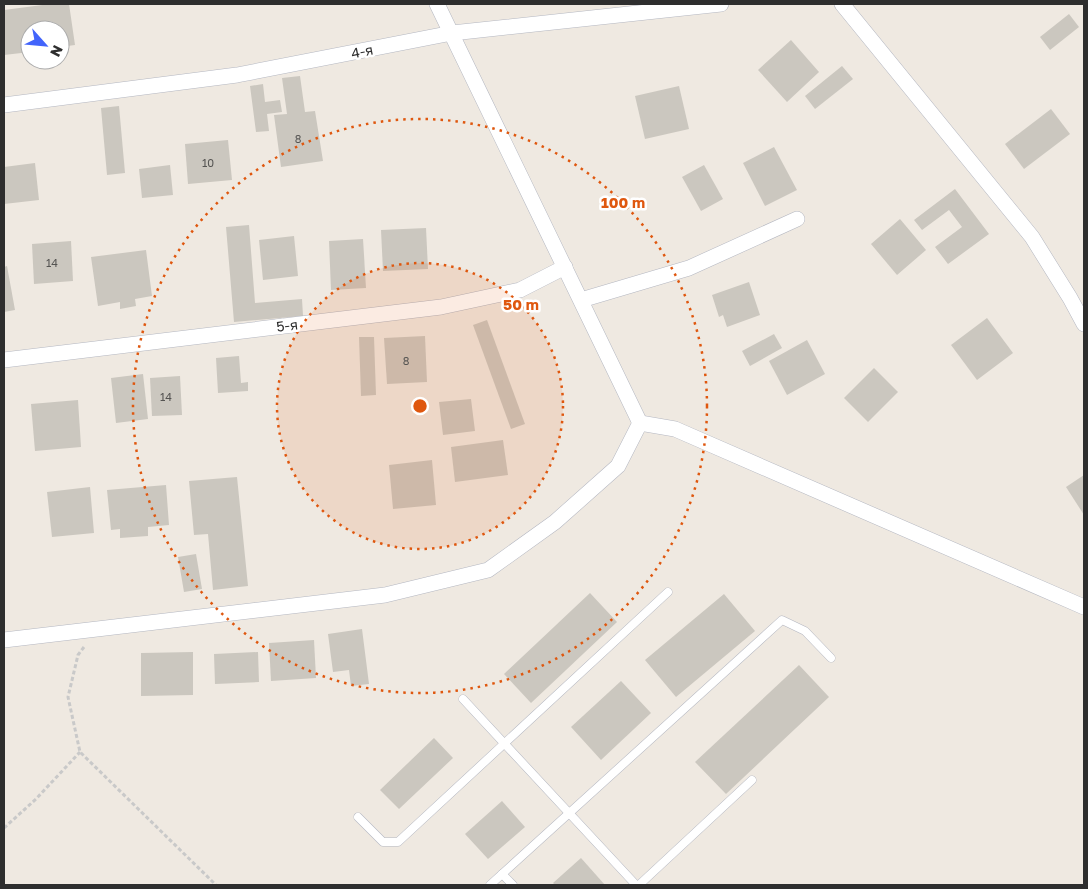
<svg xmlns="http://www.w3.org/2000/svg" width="1088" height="889" font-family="'Golos Text',sans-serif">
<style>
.building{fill:#cbc7bf}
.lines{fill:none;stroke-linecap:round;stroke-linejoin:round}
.service-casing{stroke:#b4b7c1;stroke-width:9}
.minor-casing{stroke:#b4b7c1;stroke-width:16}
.path{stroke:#c9c9c9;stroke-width:3;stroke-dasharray:4 2.5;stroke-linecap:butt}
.service{stroke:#fff;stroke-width:8}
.minor{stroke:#fff;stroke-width:15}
.ring{fill:none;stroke:#df570e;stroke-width:2.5;stroke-dasharray:2.5 5}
.labels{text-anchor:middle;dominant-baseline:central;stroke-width:5;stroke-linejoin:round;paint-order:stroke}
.number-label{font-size:11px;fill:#555452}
.street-label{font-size:14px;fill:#2e2e2e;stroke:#fff}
.centre{fill:#df570e;stroke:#fff;stroke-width:2.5}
.ring-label{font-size:15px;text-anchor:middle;font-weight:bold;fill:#df570e;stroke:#fff;stroke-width:5;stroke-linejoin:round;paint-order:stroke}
</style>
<rect width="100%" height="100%" fill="#efe9e1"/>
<g class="building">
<path d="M 50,4 L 69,4 L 75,45 L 60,47 L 60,30 L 30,30 L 30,52 L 4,55 L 4,10 Z"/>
<path d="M 1069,14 L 1079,27 L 1050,50 L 1040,37 Z"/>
<path d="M 791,40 L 819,72 L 787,102 L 758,70 Z"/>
<path d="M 842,66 L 853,79 L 815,109 L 805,96 Z"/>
<path d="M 300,76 L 305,112 L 315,111 L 323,161 L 281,167 L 274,115 L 287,114 L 282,78 Z"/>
<path d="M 263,84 L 265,102 L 280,100 L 282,112 L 267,114 L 269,131 L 256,132 L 250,86 Z"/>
<path d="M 679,86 L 689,129 L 645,139 L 635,96 Z"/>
<path d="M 119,106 L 125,173 L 107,175 L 101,108 Z"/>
<path d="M 1051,109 L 1070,134 L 1024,169 L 1005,144 Z"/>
<path d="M 228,140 L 232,180 L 188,184 L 185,144 Z"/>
<path d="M 774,147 L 797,190 L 765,206 L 743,163 Z"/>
<path d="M 35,163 L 39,200 L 4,204 L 4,167 Z"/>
<path d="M 170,165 L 173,195 L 142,198 L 139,169 Z"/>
<path d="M 704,165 L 723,199 L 701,211 L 682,177 Z"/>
<path d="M 955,189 L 989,234 L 948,264 L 935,247 L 962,227 L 949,210 L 922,230 L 914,220 Z"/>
<path d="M 900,219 L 926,250 L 897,275 L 871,244 Z"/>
<path d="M 249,225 L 255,303 L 302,299 L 303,316 L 234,322 L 226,227 Z"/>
<path d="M 426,228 L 428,269 L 383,271 L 381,230 Z"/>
<path d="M 294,236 L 298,276 L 263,280 L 259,240 Z"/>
<path d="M 363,239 L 366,288 L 331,290 L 329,241 Z"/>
<path d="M 71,241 L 73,281 L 34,284 L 32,244 Z"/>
<path d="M 146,250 L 152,296 L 135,299 L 136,306 L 120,309 L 120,302 L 98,306 L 91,257 Z"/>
<path d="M 7,266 L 15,310 L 4,312 L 4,267 Z"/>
<path d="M 749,282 L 760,315 L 727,327 L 723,315 L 719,317 L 712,295 Z"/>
<path d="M 987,318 L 1013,353 L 977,380 L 951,345 Z"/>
<path d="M 487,320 L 525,424 L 511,429 L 473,325 Z"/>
<path d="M 774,334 L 782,348 L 750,366 L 742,351 Z"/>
<path d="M 425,336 L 427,382 L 387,384 L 384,338 Z"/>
<path d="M 359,337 L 374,337 L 376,395 L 361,396 Z"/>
<path d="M 807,340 L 825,374 L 787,395 L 769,361 Z"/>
<path d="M 239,356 L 241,383 L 248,382 L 248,391 L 218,393 L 216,358 Z"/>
<path d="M 874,368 L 898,392 L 868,422 L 844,398 Z"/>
<path d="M 143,374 L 148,419 L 116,423 L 111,378 Z"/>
<path d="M 180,376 L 182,415 L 152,416 L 150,378 Z"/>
<path d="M 471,399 L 475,431 L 443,435 L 439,402 Z"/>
<path d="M 78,400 L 81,447 L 35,451 L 31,404 Z"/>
<path d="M 503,440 L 508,475 L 455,482 L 451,447 Z"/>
<path d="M 432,460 L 436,505 L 393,509 L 389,465 Z"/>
<path d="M 1084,475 L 1084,515 L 1066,487 Z"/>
<path d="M 237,477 L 248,586 L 213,590 L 208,534 L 194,535 L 189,481 Z"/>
<path d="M 166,485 L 169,525 L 148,527 L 148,536 L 120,538 L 120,529 L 111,530 L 107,490 Z"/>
<path d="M 90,487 L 94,533 L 52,537 L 47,492 Z"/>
<path d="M 196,554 L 202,589 L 184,592 L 178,557 Z"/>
<path d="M 590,593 L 617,622 L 531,703 L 504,674 Z"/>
<path d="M 724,594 L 755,631 L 676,697 L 645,660 Z"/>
<path d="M 362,629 L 369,684 L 351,686 L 349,670 L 333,672 L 328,634 Z"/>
<path d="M 314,640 L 316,678 L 271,681 L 269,643 Z"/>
<path d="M 193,652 L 193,695 L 141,696 L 141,653 Z"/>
<path d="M 258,652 L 259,682 L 215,684 L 214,654 Z"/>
<path d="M 799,665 L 829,697 L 726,794 L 695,762 Z"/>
<path d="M 621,681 L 651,713 L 601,760 L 571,727 Z"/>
<path d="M 434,738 L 453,758 L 399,809 L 380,790 Z"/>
<path d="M 502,801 L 525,827 L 488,859 L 465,834 Z"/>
<path d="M 581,858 L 605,885 L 555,885 L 553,883 Z"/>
</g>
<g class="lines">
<defs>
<g id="service">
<path d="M 463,699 L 636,885"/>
<path d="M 358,817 L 383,842 L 398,842 L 668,592"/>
<path d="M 502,874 L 513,885"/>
<path d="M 490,885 L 782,620 L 805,631 L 831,658"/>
<path d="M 639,885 L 752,780"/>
</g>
<g id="minor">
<path d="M 437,4 L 640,423"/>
<path d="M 842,4 L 1032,237 L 1070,298 L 1084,324"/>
<path d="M 4,105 L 237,75 L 452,33 L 721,4"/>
<path d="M 581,300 L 689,268 L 797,219"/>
<path d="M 4,360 L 441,307 L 520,290 L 565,267"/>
<path d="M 640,423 L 675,429 L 1084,607"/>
<path d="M 4,640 L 385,595 L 488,570 L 555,522 L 618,466 L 640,423"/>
</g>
</defs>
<use href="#service" class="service-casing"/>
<use href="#minor" class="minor-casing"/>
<g class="path">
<path d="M 84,647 L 78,655 L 68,697 L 80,752 L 216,885"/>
<path d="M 4,828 L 36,799 L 80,752"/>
</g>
<use href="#service" class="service"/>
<use href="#minor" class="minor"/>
</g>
<circle cx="420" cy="406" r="143" fill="#df570e" fill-opacity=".12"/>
<g class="ring">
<circle cx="420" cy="406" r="143"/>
<circle cx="420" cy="406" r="287"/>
</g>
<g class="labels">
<g class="number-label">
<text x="298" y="138">8</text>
<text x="208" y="162">10</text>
<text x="52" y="262">14</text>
<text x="406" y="360">8</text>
<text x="166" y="396">14</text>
</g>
<g class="street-label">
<text transform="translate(362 51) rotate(-11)">4-я</text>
<text transform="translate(287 325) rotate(-7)">5-я</text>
</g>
</g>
<circle cx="420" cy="406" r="8" class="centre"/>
<g class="ring-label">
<text x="623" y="208">100 m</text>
<text x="521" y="310">50 m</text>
</g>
<rect width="1088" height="889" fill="none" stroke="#2e2e2e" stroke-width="10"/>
<g transform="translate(45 45) rotate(117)"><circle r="24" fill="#ffffff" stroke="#ababab"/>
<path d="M0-4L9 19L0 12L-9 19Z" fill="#4264fb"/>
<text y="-8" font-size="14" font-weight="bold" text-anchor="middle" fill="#2e2e2e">N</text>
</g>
</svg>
